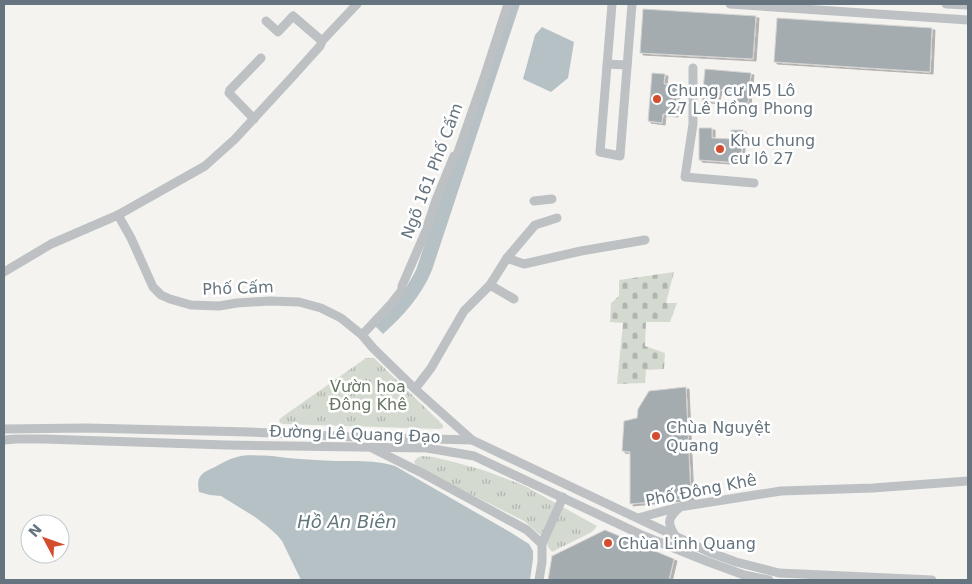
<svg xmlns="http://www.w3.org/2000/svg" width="972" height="584" font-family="'DejaVu Sans',sans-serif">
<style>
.grass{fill:url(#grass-tufts)}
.cemetery{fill:url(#cemetery-stones)}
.water{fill:#b6c1c5}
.building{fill:#a5acb0;stroke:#d5d5d3;filter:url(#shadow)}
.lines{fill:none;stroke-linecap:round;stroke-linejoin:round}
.minor{stroke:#bdc1c4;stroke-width:9}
.poi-dot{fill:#d44d2f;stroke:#fff;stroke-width:2}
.labels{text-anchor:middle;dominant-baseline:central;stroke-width:5;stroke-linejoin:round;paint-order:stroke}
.poi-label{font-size:16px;fill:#65747e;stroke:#fff;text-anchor:start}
.street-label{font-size:16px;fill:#65747e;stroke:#fff}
.park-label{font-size:16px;fill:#687663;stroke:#fff}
.water-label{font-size:18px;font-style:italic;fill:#60767c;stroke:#fff}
</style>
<defs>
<pattern id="grass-tufts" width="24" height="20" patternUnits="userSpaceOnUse" patternTransform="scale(1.25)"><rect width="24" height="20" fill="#d5dad1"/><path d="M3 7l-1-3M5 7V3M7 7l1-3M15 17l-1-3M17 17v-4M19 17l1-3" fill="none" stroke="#b0b5af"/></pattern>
<pattern id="cemetery-stones" width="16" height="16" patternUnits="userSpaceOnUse" patternTransform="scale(1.25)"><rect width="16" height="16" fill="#d5dad1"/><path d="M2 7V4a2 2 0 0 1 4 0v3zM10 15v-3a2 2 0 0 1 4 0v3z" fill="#b0b5af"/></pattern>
<filter id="shadow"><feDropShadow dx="3" dy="2" stdDeviation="0" flood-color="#0004"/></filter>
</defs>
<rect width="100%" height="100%" fill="#f4f3f0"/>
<g class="grass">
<path d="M 366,358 L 374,358 L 442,424 L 443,426 L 443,428 L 440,429 L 283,424 L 280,423 L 279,420 L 282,417 Z"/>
<path d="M 422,456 L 433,457 L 454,462 L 483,470 L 523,485 L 597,526 L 594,530 L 590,533 L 552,552 L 548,547 L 546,540 L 524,521 L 417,467 L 414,462 L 417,458 Z"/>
</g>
<path class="cemetery" d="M 674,272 L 666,303 L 677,303 L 670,322 L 646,322 L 645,346 L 665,353 L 664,369 L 646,370 L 645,383 L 617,384 L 623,323 L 610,322 L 611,303 L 619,296 L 619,280 Z"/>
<g class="water">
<path d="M 504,4 L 520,4 L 432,270 C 422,295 403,316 383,334 L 375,326 C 393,310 405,291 416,270 L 466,123 Z"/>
<path d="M 542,27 L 574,42 L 568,78 L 551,92 L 523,79 L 535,35 Z"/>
<path d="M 272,456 C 293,459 314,460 336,461 C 356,461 375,460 395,466 L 510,532 L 529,544 L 533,551 L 533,559 L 530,580 L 301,580 L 282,541 L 277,535 L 268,527 L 255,517 L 221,496 L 210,495 L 199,492 C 196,476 201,473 215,467 C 222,463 229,459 237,457 C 248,454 261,456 272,456 Z"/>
</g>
<g class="building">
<path d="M 643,9 L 756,16 L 753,59 L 640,53 Z"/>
<path d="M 777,18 L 932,28 L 930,72 L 774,62 Z"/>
<path d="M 705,69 L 751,73 L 748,103 L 736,103 L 738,92 L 719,90 L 716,102 L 702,100 Z"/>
<path d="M 652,73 L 665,74 L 664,84 L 678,85 L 675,115 L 663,114 L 662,123 L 648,121 Z"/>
<path d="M 699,128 L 712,128 L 712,138 L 731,139 L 731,130 L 743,130 L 741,163 L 699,160 Z"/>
<path d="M 686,387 L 691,498 L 630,504 L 630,452 L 622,451 L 624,421 L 637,418 L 638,409 L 649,391 Z"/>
<path d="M 605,530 L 674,559 L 669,580 L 548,580 L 552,556 Z"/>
</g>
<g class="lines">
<g class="minor">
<path d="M 612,4 L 600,152 L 620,156 L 632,4"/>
<path d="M 730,4 L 968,20"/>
<path d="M 946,4 L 968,5"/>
<path d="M 266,21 L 278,32 L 293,16 L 322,41"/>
<path d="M 607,64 L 627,65"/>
<path d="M 693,68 L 693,124 L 685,177 L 754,183"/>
<path d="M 254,119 L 229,93 L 230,90 L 261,58"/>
<path d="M 534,201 L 552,199"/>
<path d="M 118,215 L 131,238 L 153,287 L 161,295 L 170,299 L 191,305 L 219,306 L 237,303 L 270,301 L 299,302 L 321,308 L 341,318 L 362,335 L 373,348 L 415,389 L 472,440 L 709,552 L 736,562 L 779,573 L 932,580"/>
<path d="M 507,258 L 524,264 L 581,251 L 645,240"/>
<path d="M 4,272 L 51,244 L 118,215 L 205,166 L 235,139 L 294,75 L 320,46 L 322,41 L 357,4"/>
<path d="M 490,285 L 514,299"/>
<path d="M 362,335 L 391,304 L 402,290 L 402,286 L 425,233 L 436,200 L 454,156 L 457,155 L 485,75 L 508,4"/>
<path d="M 415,389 L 431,368 L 464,311 L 490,285 L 507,258 L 535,225 L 557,218"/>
<path d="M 4,429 L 87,428 L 249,432 L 353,437 L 472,440"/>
<path d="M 4,440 L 16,439 L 44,439 L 226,445 L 427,448 L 474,456 L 644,536 L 706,561 L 744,575 L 769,580"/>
<path d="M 372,448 L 424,474 L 527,530 L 542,544"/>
<path d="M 638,518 L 679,507 L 781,491 L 873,488 L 968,481"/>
<path d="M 676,537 C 667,523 667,519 679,508"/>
<path d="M 539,580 L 542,562 L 542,544 L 563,497"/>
</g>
</g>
<g class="poi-dot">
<circle cx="657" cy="99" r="5"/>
<circle cx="720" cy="149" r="5"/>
<circle cx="656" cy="436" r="5"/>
<circle cx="608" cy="543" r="5"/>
</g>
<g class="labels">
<g class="poi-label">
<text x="667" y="90">Chung cư M5 Lô<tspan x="667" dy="18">27 Lê Hồng Phong</tspan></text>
<text x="730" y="140">Khu chung<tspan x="730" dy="18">cư lô 27</tspan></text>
<text x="666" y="427">Chùa Nguyệt<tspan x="666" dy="18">Quang</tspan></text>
<text x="618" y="543">Chùa Linh Quang</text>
</g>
<g class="street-label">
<text transform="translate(432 171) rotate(-69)">Ngõ 161 Phố Cấm</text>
<text transform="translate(238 288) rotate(-2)">Phố Cấm</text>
<text transform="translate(355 434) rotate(2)">Đường Lê Quang Đạo</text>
<text transform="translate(701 490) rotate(-11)">Phố Đông Khê</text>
</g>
<g class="park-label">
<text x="368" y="386">Vườn hoa<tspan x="368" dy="18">Đông Khê</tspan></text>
</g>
<g class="water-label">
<text x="347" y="521">Hồ An Biên</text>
</g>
</g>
<rect width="972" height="584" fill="none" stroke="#65747e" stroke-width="10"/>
<g transform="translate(45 539) rotate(311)"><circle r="24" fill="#ffffff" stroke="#c1c7cb"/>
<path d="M0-4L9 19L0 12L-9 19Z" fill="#d44d2f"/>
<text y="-8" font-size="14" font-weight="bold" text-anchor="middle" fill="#65747e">N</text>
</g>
</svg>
